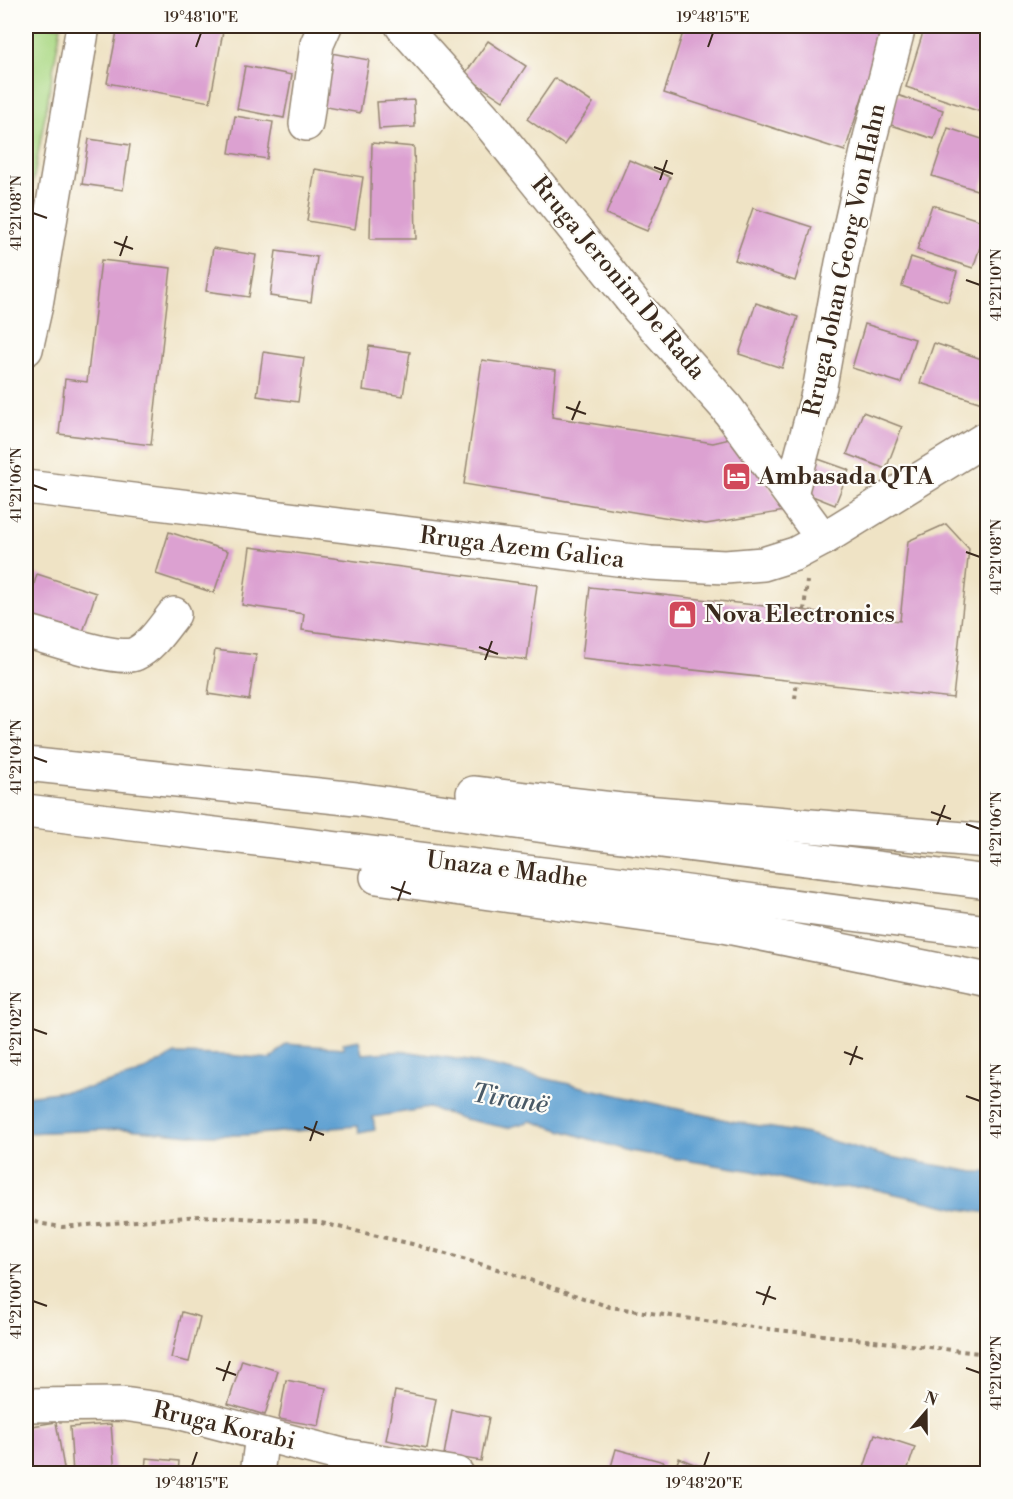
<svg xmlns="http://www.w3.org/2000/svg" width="1013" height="1499" font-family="'Libre Bodoni',serif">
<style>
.green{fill:#acd986;stroke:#748252;stroke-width:1.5}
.water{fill:#5ea0d1;stroke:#4c6578;stroke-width:1.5}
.building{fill:#dca1d1}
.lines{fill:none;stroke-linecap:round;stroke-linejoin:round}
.minor-casing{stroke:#958672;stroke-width:36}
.major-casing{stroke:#958672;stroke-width:36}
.highway-casing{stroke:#958672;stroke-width:36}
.path{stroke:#958672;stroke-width:4;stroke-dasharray:4.5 4.5;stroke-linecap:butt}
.minor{stroke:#fff;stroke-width:33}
.major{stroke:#fff;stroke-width:33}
.highway{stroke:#fff;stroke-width:33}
.ticks{fill:none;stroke:#3b2a1e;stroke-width:2}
.labels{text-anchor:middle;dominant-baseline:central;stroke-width:4.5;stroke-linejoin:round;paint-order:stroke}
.street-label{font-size:24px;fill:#3b2a1e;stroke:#fdfcf7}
.poi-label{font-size:24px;font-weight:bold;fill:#3b2a1e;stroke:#fdfcf7;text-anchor:start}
.water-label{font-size:26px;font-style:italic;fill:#495966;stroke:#fdfcf7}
.neatline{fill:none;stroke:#3b2a1e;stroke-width:2}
.ticks-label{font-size:15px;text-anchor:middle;fill:#3b2a1e}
</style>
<rect width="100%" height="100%" fill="#fdfcf7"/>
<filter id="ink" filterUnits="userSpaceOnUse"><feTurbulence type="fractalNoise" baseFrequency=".0167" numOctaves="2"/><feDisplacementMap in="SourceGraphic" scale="12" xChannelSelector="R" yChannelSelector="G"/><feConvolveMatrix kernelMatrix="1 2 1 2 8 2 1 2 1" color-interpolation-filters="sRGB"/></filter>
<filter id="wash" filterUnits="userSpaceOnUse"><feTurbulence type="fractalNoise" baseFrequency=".008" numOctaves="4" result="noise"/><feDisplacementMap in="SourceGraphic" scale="24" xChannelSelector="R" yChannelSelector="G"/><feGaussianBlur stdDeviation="1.35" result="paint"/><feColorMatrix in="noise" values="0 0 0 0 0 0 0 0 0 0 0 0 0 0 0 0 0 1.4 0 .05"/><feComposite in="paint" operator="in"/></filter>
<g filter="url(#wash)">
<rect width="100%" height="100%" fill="#efe3c5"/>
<path class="green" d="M 26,26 L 61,26 L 30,199 L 26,199 Z"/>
<path class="water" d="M 359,1040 L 362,1054 L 405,1051 L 469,1061 L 731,1121 L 808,1134 L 885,1156 L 974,1172 L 987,1172 L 987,1213 L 960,1209 L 865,1187 L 817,1188 L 753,1171 L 628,1151 L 531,1121 L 507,1128 L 464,1119 L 429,1108 L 373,1117 L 375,1130 L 359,1133 L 358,1126 L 244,1135 L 191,1135 L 127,1129 L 26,1133 L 26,1096 L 88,1088 L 135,1075 L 175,1054 L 228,1055 L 271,1059 L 286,1044 L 344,1048 L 343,1043 Z"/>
<g id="blocks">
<g class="building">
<path d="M 118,26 L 224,26 L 210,102 L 107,83 Z"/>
<path d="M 685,26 L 885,26 L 845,151 L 664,93 Z"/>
<path d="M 925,26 L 988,26 L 988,87 L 981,112 L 906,87 Z"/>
<path d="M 488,41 L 526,66 L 503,101 L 464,75 Z"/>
<path d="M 331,53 L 369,60 L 360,113 L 321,106 Z"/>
<path d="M 245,66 L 292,75 L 284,118 L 237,109 Z"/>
<path d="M 555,78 L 593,103 L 564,145 L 527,119 Z"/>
<path d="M 897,95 L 943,110 L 934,139 L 888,124 Z"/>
<path d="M 414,100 L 415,127 L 379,129 L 377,102 Z"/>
<path d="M 235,116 L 273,122 L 267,159 L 229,153 Z"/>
<path d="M 948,128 L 988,141 L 988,169 L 980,191 L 932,176 Z"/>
<path d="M 89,139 L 130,145 L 123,190 L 82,184 Z"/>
<path d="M 372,143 L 414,147 L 416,239 L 370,239 Z"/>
<path d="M 629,160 L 670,177 L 647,231 L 606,214 Z"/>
<path d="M 315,169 L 363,177 L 355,229 L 307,221 Z"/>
<path d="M 932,205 L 988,223 L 973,268 L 917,250 Z"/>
<path d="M 753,208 L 812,227 L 795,281 L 735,260 Z"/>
<path d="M 213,248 L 256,255 L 249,297 L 206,291 Z"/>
<path d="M 276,251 L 317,257 L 311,302 L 270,296 Z"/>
<path d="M 911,257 L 957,272 L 948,302 L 902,286 Z"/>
<path d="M 101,260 L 171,268 L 151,445 L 59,434 L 65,379 L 87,382 Z"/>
<path d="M 756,303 L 798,317 L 782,368 L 739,354 Z"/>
<path d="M 865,324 L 915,339 L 901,383 L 852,368 Z"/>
<path d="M 934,343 L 988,361 L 988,396 L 985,404 L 920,383 Z"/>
<path d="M 369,346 L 410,352 L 403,396 L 363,390 Z"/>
<path d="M 263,352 L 304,358 L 298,402 L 257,396 Z"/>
<path d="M 482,360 L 556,370 L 552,417 L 713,443 L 738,437 L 785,511 L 706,524 L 464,484 Z"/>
<path d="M 863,412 L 902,427 L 886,469 L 847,454 Z"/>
<path d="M 818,459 L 849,470 L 835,505 L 805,493 Z"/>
<path d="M 946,524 L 969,549 L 953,698 L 582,658 L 590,587 L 900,621 L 908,541 Z"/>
<path d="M 169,532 L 228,551 L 214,593 L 156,574 Z"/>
<path d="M 250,547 L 537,585 L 527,660 L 302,630 L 304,614 L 242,605 Z"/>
<path d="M 37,574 L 96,593 L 82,635 L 26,616 L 26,610 Z"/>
<path d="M 215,650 L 256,655 L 249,700 L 208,694 Z"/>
<path d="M 182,1312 L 200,1317 L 189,1362 L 171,1358 Z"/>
<path d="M 242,1360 L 278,1371 L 265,1415 L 228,1404 Z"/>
<path d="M 286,1380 L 326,1388 L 319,1426 L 279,1419 Z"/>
<path d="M 395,1391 L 436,1399 L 427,1448 L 386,1440 Z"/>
<path d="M 452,1410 L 489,1417 L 481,1461 L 444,1455 Z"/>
<path d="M 56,1422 L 65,1474 L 26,1474 L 26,1427 Z"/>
<path d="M 111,1424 L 115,1474 L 73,1474 L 70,1427 Z"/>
<path d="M 875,1434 L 915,1447 L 906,1474 L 862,1474 Z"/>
<path d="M 616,1449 L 664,1462 L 661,1474 L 609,1474 Z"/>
<path d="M 146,1458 L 179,1461 L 178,1474 L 145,1474 Z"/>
<path d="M 679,1458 L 716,1473 L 716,1474 L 673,1474 Z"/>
</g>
</g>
</g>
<g filter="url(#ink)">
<use href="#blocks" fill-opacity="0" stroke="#958672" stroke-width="1.5"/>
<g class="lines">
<defs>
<g id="minor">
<path d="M 402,26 L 489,123 L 638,308 L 726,407 L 823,539"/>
<path d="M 306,124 L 317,44 L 325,26"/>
<path d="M 26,349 L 36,305 L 83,26"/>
<path d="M 791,494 L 820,386 L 842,263 L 870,138 L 899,26"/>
<path d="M 26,631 C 46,637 119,662 135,654 C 151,647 163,628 174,614"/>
<path d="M 26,1405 L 123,1404 L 174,1411 L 342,1455 L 457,1474"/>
<path d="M 257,1474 L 262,1435"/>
</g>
<path id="major" d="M 26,487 L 650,563 L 725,567 L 763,564 L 795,554 L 823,539 L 988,437"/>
<g id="highway">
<path d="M 26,764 L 356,799 L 566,829 L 988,882"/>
<path d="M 473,793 L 621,810 L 988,841"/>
<path d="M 26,811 L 657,888 L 988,932"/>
<path d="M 377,877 L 723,926 L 988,980"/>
</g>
</defs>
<use href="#minor" class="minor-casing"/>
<use href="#major" class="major-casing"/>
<use href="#highway" class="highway-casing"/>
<g class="path">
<path d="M 804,611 L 807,581"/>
<path d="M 795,699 L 797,681"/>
<path d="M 26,1219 L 43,1224 L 62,1227 L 200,1216 L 317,1222 L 412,1244 L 497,1269 L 610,1307 L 726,1324 L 988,1354"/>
</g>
<use href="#minor" class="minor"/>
<use href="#major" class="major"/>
<use href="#highway" class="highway"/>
</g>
</g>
<path class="ticks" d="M 196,47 L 201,33M 708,47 L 713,33M 654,167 L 673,174M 660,180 L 667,160M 33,213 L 47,218M 114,242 L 133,249M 120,256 L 127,236M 966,280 L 980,285M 566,407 L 586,414M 572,420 L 580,401M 33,485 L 47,490M 966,552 L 980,557M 479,647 L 498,654M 485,660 L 492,641M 33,757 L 47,762M 931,812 L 951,819M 966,824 L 980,829M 937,825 L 945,805M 391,887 L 411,894M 398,901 L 405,881M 33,1029 L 47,1034M 844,1052 L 863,1059M 850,1065 L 857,1046M 966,1096 L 980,1101M 304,1127 L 324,1135M 310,1141 L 317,1121M 756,1292 L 776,1299M 33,1301 L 47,1306M 763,1305 L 770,1286M 216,1368 L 236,1375M 966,1368 L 980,1373M 223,1381 L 230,1361M 192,1466 L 197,1452M 704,1466 L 709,1452"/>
<defs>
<symbol id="hotel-square" viewBox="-11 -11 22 22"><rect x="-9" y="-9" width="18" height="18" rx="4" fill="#d1495b" stroke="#fdfcf7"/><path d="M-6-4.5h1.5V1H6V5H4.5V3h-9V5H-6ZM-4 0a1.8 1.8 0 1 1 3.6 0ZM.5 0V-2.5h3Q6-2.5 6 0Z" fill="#fff"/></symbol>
<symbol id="shop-square" viewBox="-11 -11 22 22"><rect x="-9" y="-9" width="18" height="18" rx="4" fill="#d1495b" stroke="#fdfcf7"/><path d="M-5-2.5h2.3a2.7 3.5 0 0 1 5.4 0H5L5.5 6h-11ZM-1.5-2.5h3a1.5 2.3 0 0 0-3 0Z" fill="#fff"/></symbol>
</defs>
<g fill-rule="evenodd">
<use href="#hotel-square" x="720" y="460" width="33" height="33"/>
<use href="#shop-square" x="666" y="598" width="33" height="33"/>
</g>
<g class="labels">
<g class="street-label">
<text transform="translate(845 260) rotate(-78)">Rruga Johan Georg Von Hahn</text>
<text transform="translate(618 278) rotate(50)">Rruga Jeronim De Rada</text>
<text transform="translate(522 548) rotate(7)">Rruga Azem Galica</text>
<text transform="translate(507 870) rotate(7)">Unaza e Madhe</text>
<text transform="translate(224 1426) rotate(13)">Rruga Korabi</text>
</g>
<g class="poi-label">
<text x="758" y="477">Ambasada QTA</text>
<text x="704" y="615">Nova Electronics</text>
</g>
<g class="water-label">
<text transform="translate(510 1099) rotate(9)">Tiranë</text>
</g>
</g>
<rect width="1013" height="1499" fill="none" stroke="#fdfcf7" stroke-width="66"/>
<g transform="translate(926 1412) rotate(20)" stroke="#fdfcf7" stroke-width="4.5" paint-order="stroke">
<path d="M0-4.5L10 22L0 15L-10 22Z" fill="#3b2a1e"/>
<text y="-9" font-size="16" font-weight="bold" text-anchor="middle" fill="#3b2a1e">N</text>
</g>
<rect x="33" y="33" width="947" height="1433" class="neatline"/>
<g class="ticks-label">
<text x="201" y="22">19°48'10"E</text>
<text x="713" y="22">19°48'15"E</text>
<text transform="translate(16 213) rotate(-90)" y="5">41°21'08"N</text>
<text transform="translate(996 285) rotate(-90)" y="5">41°21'10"N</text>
<text transform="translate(16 485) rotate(-90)" y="5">41°21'06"N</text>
<text transform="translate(996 557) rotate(-90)" y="5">41°21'08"N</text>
<text transform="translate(16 757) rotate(-90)" y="5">41°21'04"N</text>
<text transform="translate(996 829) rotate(-90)" y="5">41°21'06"N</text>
<text transform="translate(16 1029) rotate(-90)" y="5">41°21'02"N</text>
<text transform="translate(996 1101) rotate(-90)" y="5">41°21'04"N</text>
<text transform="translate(16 1301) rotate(-90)" y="5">41°21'00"N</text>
<text transform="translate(996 1373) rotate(-90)" y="5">41°21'02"N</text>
<text x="192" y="1488">19°48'15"E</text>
<text x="704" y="1488">19°48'20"E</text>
</g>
</svg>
